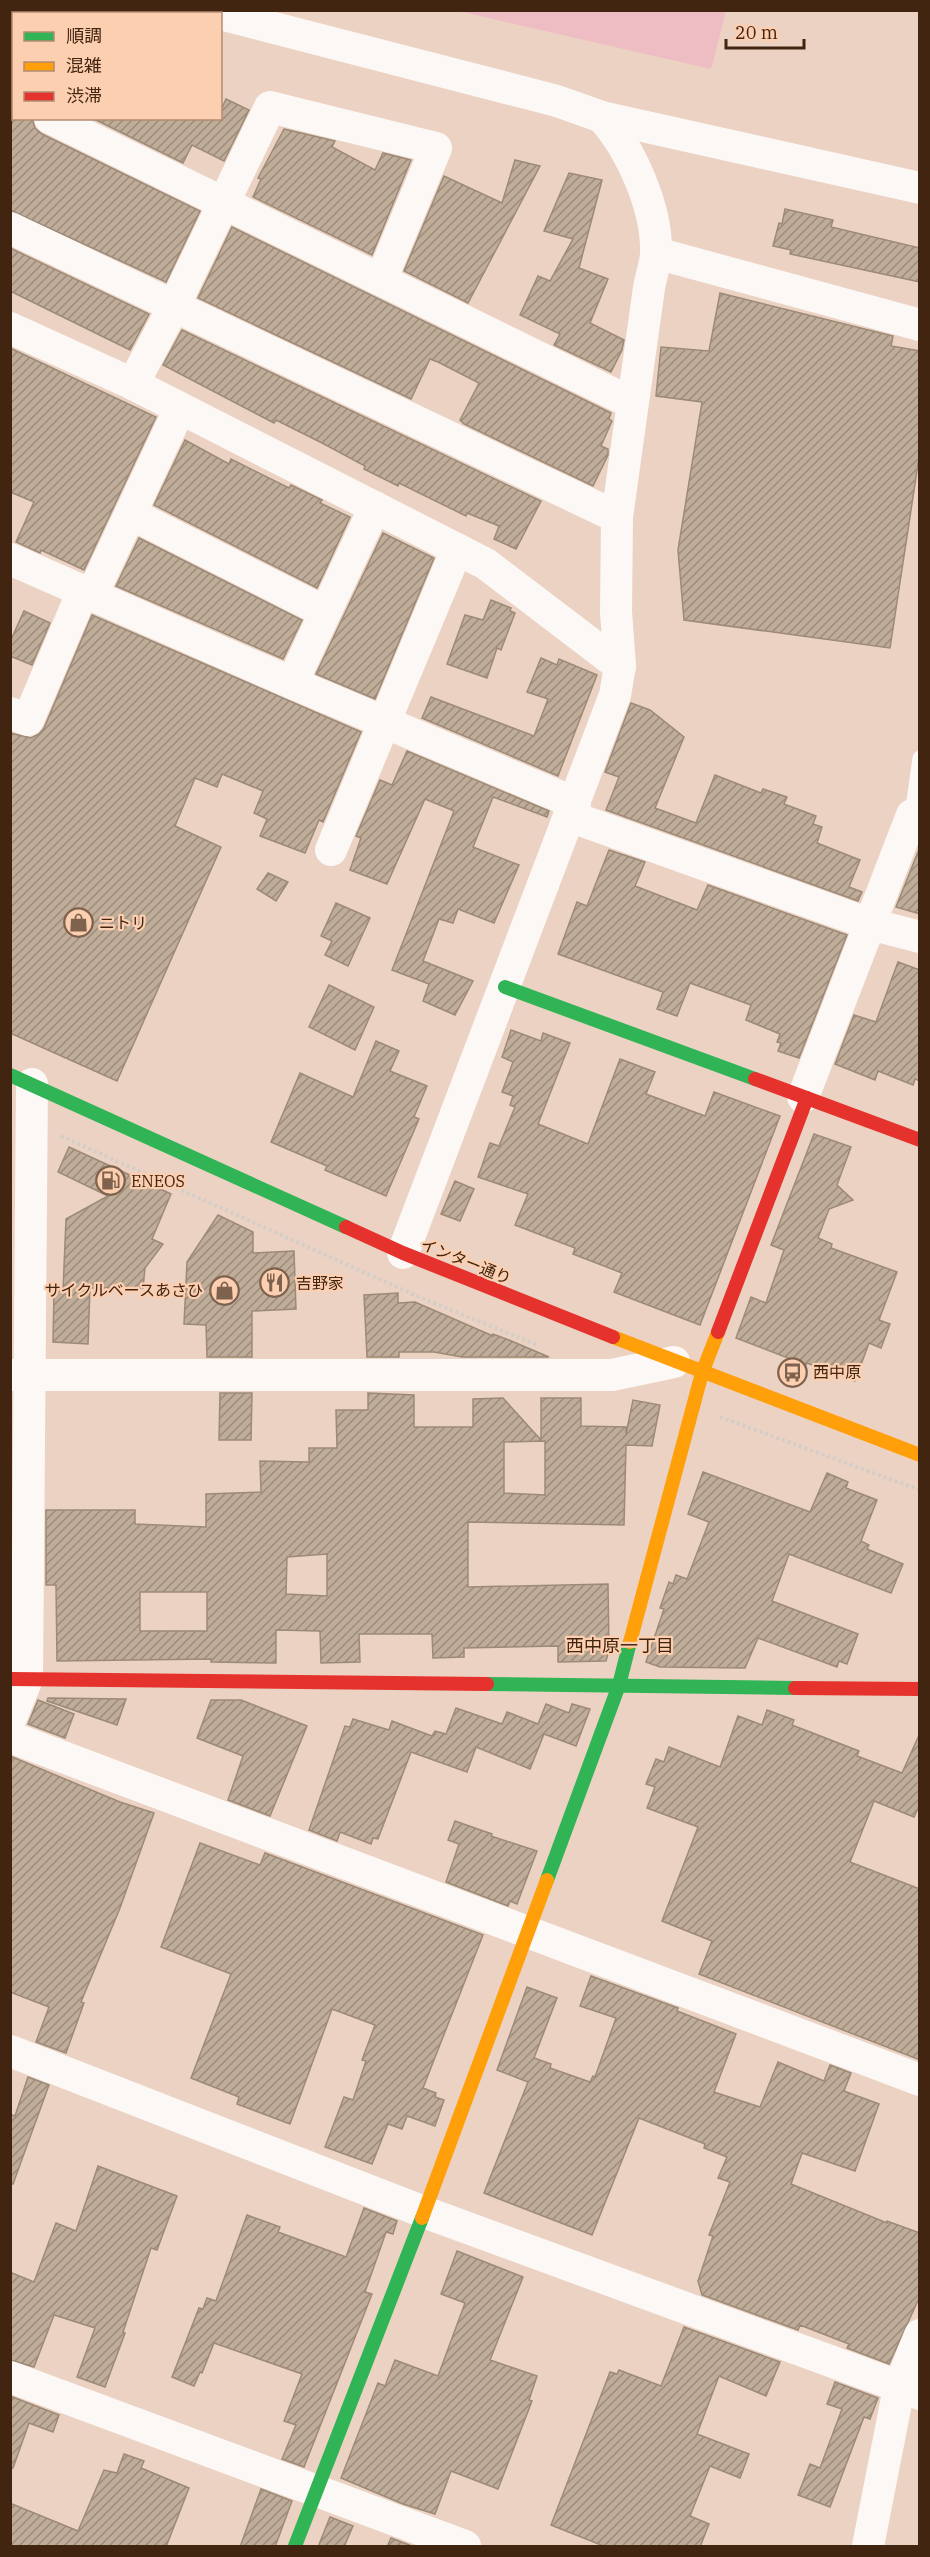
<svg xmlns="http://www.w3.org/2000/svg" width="930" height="2557" font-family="'IBM Plex Serif','Noto Sans JP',serif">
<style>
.pitch{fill:#eebdc3}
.building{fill:url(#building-hatch);stroke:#9c8a77;stroke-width:1.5;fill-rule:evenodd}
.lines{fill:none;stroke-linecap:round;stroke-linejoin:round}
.path{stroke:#d5cdc7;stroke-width:4;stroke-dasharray:3 3;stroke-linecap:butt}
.lane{stroke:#fcf8f6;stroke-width:15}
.street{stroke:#fcf8f6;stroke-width:32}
.fast{stroke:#30b455;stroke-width:14}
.slow{stroke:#ff9f0a;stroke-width:14}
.jam{stroke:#e5322d;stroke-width:14}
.labels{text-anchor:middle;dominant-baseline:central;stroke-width:4.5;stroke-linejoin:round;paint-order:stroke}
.poi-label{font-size:16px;fill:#422510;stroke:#fdcfb1;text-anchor:start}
.street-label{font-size:16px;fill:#422510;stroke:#fdcfb1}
.neighbourhood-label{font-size:18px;fill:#422510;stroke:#fdcfb1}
</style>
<defs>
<pattern id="building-hatch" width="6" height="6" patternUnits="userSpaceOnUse" patternTransform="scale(1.5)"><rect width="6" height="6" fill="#bfac99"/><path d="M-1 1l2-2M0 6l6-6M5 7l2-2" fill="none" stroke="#9d8c7b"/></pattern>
</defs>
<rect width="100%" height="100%" fill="#ecd2c2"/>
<path class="pitch" d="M 458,11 L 726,11 L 711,69 Z"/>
<g class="building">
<path d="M 226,99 L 249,110 L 224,161 L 192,145 L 183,163 L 92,118 L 220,118 L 220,112 Z"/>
<path d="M 10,118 L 32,118 L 35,128 L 42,134 L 200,211 L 166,282 L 10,210 Z"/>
<path d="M 284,129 L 335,141 L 332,147 L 375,170 L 383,153 L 411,160 L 372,255 L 253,197 L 261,179 L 258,178 Z"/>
<path d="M 515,160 L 540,166 L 468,303 L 404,271 L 444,176 L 502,203 Z"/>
<path d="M 569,173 L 602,180 L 579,268 L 608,279 L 590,323 L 624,340 L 622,350 L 611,372 L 554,345 L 560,334 L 520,315 L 538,276 L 550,281 L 573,239 L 544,231 Z"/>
<path d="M 785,209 L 833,220 L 831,227 L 920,248 L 920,282 L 790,254 L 791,250 L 773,246 L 779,223 L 782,224 Z"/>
<path d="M 232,227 L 611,413 L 609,419 L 612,421 L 601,446 L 608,449 L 608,455 L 593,486 L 464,424 L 460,420 L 479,383 L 438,362 L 430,359 L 411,399 L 198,298 Z"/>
<path d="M 10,248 L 149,314 L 130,350 L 10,291 Z"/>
<path d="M 720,293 L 893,336 L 891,346 L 920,351 L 920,451 L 890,648 L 684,620 L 678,550 L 702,402 L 656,396 L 661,347 L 709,351 Z"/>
<path d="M 182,330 L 541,501 L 516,549 L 494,539 L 499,526 L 467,513 L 466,516 L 399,483 L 398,486 L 364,469 L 365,466 L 324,444 L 276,420 L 274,423 L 163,365 Z"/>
<path d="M 10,348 L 156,417 L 84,570 L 41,550 L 40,553 L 16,542 L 34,502 L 10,492 Z"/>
<path d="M 185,440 L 229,464 L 231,459 L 289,488 L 291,485 L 322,500 L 320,503 L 350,517 L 317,588 L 154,505 Z"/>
<path d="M 383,533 L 434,558 L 375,699 L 316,674 Z"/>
<path d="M 139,538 L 302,620 L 283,659 L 116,586 Z"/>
<path d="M 491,600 L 511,608 L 510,611 L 515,613 L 501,650 L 497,648 L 487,678 L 447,664 L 465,615 L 483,620 Z"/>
<path d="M 24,611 L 50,623 L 32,665 L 10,656 L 10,642 Z"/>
<path d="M 92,615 L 361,732 L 323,822 L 319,820 L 305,853 L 260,836 L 267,819 L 254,813 L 263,791 L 222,774 L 217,787 L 195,778 L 175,826 L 221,847 L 117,1081 L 10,1033 L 10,733 L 31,738 L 39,734 L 44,728 Z"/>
<path d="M 541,658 L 557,665 L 559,659 L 597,675 L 558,776 L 422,718 L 431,697 L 534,736 L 548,699 L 527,692 Z"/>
<path d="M 631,703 L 650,710 L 684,737 L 655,808 L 696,823 L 715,775 L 761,793 L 763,789 L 787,797 L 784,804 L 816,816 L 813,824 L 822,827 L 817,843 L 860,860 L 849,887 L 862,892 L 858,901 L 606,810 L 619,777 L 605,772 Z"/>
<path d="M 407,751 L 549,811 L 547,817 L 493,797 L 473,847 L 519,865 L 494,923 L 458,909 L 453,923 L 439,919 L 423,961 L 473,981 L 455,1015 L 423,1001 L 429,984 L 392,970 L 454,811 L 425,799 L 387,884 L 350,870 L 361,838 L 356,836 L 380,780 L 392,785 Z"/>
<path d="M 920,847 L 920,914 L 896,907 Z"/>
<path d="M 609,850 L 645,862 L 635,886 L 697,910 L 708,885 L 847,935 L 799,1058 L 778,1051 L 781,1043 L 777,1042 L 780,1034 L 746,1020 L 751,1005 L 690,983 L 677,1016 L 657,1009 L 663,992 L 558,954 L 577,902 L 587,906 Z"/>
<path d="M 268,873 L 288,882 L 276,901 L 257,889 Z"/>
<path d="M 336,903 L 370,918 L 348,966 L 325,955 L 332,941 L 321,936 Z"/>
<path d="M 898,962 L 920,970 L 920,1081 L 915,1079 L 913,1085 L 878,1071 L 875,1080 L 835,1064 L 854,1015 L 876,1022 Z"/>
<path d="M 329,985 L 374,1007 L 355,1050 L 309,1027 Z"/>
<path d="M 511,1030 L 541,1041 L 543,1033 L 570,1043 L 538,1124 L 588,1144 L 620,1059 L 655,1072 L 646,1094 L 705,1116 L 714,1092 L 780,1116 L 700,1325 L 614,1292 L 622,1273 L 573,1254 L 575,1248 L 515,1225 L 528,1194 L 478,1177 L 490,1143 L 499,1146 L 515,1107 L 510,1105 L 513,1096 L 502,1092 L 513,1062 L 502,1057 Z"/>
<path d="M 376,1041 L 399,1051 L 390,1071 L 427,1086 L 414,1117 L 419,1119 L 386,1196 L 325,1170 L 327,1166 L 271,1142 L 300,1073 L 353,1097 Z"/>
<path d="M 814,1134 L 851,1147 L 837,1185 L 853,1200 L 829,1209 L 818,1238 L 832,1244 L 831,1248 L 897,1272 L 879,1320 L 890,1324 L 881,1348 L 869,1343 L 855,1381 L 807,1363 L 806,1365 L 736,1338 L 751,1297 L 766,1303 L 784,1250 L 771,1245 Z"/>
<path d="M 69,1147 L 171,1194 L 152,1239 L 163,1244 L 145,1268 L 143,1288 L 90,1288 L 88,1344 L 53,1342 L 54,1291 L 63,1291 L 66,1219 L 108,1196 L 58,1172 Z"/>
<path d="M 455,1181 L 474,1189 L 460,1221 L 441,1214 Z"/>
<path d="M 218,1215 L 253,1232 L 253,1253 L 294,1251 L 296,1309 L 252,1311 L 252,1357 L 207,1357 L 206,1325 L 184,1324 L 187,1262 Z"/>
<path d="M 398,1293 L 398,1303 L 415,1302 L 493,1336 L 493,1334 L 509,1340 L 549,1357 L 462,1357 L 434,1352 L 399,1352 L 399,1357 L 367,1357 L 364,1295 Z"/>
<path d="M 220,1393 L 252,1393 L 251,1440 L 219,1440 Z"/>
<path d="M 368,1393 L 414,1395 L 414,1427 L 473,1427 L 473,1399 L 503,1398 L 541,1440 L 541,1398 L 581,1398 L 581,1426 L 626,1427 L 626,1434 L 633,1400 L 660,1405 L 652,1446 L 626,1445 L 624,1525 L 468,1522 L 468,1587 L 608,1584 L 609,1650 L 606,1661 L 558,1662 L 558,1646 L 464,1648 L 464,1657 L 433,1658 L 432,1634 L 359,1634 L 360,1662 L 321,1663 L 320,1631 L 276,1630 L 276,1663 L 211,1662 L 211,1659 L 57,1661 L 56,1585 L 46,1585 L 46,1510 L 135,1510 L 135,1524 L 206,1527 L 206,1494 L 261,1492 L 260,1461 L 309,1462 L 309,1448 L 337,1448 L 336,1410 L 368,1410 ZM 545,1441 L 545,1495 L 504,1493 L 504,1442 ZM 327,1554 L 327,1596 L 286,1594 L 287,1557 ZM 140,1592 L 207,1592 L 207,1631 L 140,1631 Z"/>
<path d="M 703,1472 L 810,1512 L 827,1473 L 848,1482 L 846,1488 L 877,1500 L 861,1541 L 869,1545 L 867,1549 L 903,1564 L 891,1593 L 789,1554 L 772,1601 L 858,1634 L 847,1664 L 839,1661 L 837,1667 L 758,1638 L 745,1668 L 660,1667 L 646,1662 L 664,1609 L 660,1608 L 669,1582 L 673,1584 L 676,1575 L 687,1579 L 709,1522 L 688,1514 Z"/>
<path d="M 48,1698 L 126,1699 L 117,1725 L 47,1701 Z"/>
<path d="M 38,1700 L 74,1714 L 65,1738 L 28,1724 Z"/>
<path d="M 211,1700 L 241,1700 L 307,1726 L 270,1816 L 228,1800 L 243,1756 L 197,1738 Z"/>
<path d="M 546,1704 L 569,1713 L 572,1704 L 590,1709 L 576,1746 L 544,1734 L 530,1769 L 476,1747 L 467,1772 L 411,1752 L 378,1839 L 373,1838 L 371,1844 L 340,1832 L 337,1841 L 309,1830 L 345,1726 L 350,1727 L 353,1719 L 389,1730 L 392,1721 L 432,1736 L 435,1731 L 446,1734 L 456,1708 L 502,1724 L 507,1712 L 538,1724 Z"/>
<path d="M 767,1710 L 794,1720 L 792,1725 L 859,1751 L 857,1756 L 902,1773 L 920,1733 L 920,1804 L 914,1817 L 874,1801 L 850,1862 L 920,1889 L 920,2060 L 699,1974 L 712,1941 L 662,1921 L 698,1827 L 647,1808 L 655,1787 L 646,1784 L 656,1759 L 664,1762 L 669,1747 L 720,1767 L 738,1716 L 762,1725 Z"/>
<path d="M 10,1756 L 120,1802 L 154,1813 L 120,1908 L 81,2002 L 84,2003 L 66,2053 L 36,2042 L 49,2007 L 10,1992 Z"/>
<path d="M 455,1821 L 492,1834 L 491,1836 L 537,1851 L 517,1904 L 510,1901 L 508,1906 L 446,1882 L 459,1844 L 448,1840 Z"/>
<path d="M 200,1843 L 260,1865 L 265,1853 L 483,1935 L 423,2088 L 436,2093 L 435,2097 L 444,2100 L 435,2126 L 407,2116 L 402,2129 L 388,2124 L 372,2164 L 325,2147 L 344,2097 L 353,2100 L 366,2061 L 362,2060 L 375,2025 L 332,2009 L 290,2124 L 237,2104 L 239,2097 L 191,2078 L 231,1974 L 161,1947 Z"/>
<path d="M 591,1976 L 678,2008 L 677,2011 L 736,2034 L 714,2092 L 760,2107 L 778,2062 L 824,2081 L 830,2065 L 851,2073 L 844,2091 L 879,2104 L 855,2171 L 802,2153 L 791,2184 L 887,2223 L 887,2221 L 920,2233 L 920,2296 L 889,2364 L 847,2348 L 849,2344 L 800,2325 L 798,2330 L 702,2295 L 698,2281 L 713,2236 L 709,2235 L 730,2182 L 718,2178 L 727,2157 L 704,2148 L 705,2144 L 639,2118 L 592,2235 L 484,2193 L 528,2082 L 497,2070 L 527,1987 L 557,1998 L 534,2058 L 551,2064 L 550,2068 L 590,2082 L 593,2076 L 595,2077 L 616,2018 L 580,2006 Z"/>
<path d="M 28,2077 L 49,2085 L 13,2184 L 10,2184 L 10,2114 L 15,2116 Z"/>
<path d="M 98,2166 L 177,2196 L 157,2250 L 151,2248 L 123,2332 L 125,2333 L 105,2387 L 77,2377 L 95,2328 L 54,2315 L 34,2367 L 10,2360 L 10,2272 L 34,2282 L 56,2223 L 76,2231 Z"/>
<path d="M 364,2208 L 397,2221 L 393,2234 L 386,2232 L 378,2255 L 365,2292 L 372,2294 L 304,2467 L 282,2459 L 296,2425 L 284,2421 L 302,2374 L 214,2343 L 202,2373 L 200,2372 L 194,2386 L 172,2377 L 199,2308 L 203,2309 L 207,2298 L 216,2301 L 247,2215 L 280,2227 L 278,2232 L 346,2257 Z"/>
<path d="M 457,2251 L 523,2277 L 490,2360 L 537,2376 L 529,2400 L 532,2401 L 498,2489 L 451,2471 L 435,2514 L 403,2504 L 341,2478 L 378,2383 L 385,2386 L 395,2360 L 438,2376 L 465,2303 L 441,2294 Z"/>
<path d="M 684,2327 L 780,2362 L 766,2396 L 719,2376 L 697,2434 L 749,2454 L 740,2478 L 710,2466 L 690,2516 L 709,2524 L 700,2547 L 606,2547 L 551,2525 L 610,2372 L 617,2374 L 619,2370 L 661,2386 Z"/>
<path d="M 835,2382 L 878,2398 L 870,2419 L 864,2417 L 830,2507 L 798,2495 L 810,2464 L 820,2468 L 842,2409 L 827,2404 Z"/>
<path d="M 10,2396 L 59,2415 L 53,2432 L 29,2423 L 13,2468 L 10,2468 Z"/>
<path d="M 124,2454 L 144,2461 L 141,2468 L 189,2488 L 166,2547 L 10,2547 L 10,2503 L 78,2531 L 104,2470 L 117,2473 Z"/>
<path d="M 261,2489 L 292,2501 L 275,2547 L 240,2547 Z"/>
<path d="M 330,2517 L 353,2526 L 344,2547 L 318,2547 Z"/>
<path d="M 391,2538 L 412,2546 L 412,2547 L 387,2547 Z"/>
</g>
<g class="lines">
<g class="path">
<path d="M 61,1136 L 419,1297 L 537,1345"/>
<path d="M 720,1417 L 920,1490"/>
</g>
<path class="lane" d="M 914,820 L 912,815 L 920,758"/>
<g class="street">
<path d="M 220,14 L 557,101 L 602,117 L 920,188"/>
<path d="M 10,99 L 14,100"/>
<path d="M 50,118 L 632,403"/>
<path d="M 10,228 L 617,517"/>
<path d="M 656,253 L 920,325"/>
<path d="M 10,328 L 133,384 L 486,564 L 620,666"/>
<path d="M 133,384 L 174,306 L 270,107 L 436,148 L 381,280"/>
<path d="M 131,514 L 325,612"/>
<path d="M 10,559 L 292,683 L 575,803"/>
<path d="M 92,595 L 180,408"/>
<path d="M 292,683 L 375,507"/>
<path d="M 10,713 L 28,720 L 83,591"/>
<path d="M 569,816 L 870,924 L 912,815"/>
<path d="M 331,850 L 457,549"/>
<path d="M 803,1097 L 870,924 L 920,937"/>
<path d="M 403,1253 L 615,695 L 620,666 L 616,612 L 617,517 L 649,288 C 651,276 656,263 656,252 C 657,208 631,149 602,117"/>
<path d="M 10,1375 L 612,1375 L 674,1362"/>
<path d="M 10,1720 L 27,1679 L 32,1084"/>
<path d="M 10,1737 L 920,2080"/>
<path d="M 10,2051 L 424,2212 L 920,2394"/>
<path d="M 10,2377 L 465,2546"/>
<path d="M 868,2546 L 899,2388 L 920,2335"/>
</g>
<g class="fast">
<path d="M 505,987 L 755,1079"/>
<path d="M 10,1075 L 346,1227"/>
<path d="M 487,1684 L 795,1688"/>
<path d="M 547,1880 L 619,1685 L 630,1642"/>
<path d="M 295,2546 L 422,2218"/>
</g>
<g class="slow">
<path d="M 613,1337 L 920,1455"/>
<path d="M 630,1642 L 702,1373 L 718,1332"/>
<path d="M 422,2218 L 547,1880"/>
</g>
<g class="jam">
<path d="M 755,1079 L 920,1140"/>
<path d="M 346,1227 L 403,1253 L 613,1337"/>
<path d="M 718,1332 L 807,1098"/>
<path d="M 10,1679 L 487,1684"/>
<path d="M 795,1688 L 920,1689"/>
</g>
</g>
<defs>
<symbol id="shop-ring" viewBox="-11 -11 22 22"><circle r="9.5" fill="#fdcfb1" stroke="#7e624e" stroke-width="1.5"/><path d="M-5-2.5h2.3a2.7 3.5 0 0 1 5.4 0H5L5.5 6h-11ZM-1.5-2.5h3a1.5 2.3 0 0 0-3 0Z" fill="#7e624e"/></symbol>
<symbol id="fuel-ring" viewBox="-11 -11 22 22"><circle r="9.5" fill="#fdcfb1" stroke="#7e624e" stroke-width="1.5"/><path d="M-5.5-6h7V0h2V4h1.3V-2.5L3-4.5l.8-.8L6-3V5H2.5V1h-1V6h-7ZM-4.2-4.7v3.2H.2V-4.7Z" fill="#7e624e"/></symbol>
<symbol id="restaurant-ring" viewBox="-11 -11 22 22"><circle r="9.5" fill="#fdcfb1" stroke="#7e624e" stroke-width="1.5"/><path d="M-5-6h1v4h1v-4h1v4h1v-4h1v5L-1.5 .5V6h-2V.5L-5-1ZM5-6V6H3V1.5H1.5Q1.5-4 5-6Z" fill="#7e624e"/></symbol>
<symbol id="bus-ring" viewBox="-11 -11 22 22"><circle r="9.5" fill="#fdcfb1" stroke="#7e624e" stroke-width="1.5"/><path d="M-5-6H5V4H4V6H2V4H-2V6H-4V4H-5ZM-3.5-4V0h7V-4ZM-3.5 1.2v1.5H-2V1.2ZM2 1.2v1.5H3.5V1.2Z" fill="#7e624e"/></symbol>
</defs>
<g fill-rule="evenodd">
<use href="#shop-ring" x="62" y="906" width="33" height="33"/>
<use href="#fuel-ring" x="94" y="1164" width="33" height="33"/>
<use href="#restaurant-ring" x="258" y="1266" width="33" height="33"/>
<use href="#shop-ring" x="208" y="1274" width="33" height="33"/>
<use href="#bus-ring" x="776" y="1356" width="33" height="33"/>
</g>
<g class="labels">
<g class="poi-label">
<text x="99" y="923">ニトリ</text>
<text x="131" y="1181">ENEOS</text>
<text x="296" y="1283">吉野家</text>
<text x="203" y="1290" text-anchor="end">サイクルベースあさひ</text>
<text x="813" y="1372">西中原</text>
</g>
<g class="street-label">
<text transform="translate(466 1261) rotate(22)">インター通り</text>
</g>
<g class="neighbourhood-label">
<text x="620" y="1645">西中原一丁目</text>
</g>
</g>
<rect width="930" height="2557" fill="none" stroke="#422510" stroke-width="24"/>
<rect x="12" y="12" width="210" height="108" fill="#fdcfb1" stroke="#b28b71" stroke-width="1.5"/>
<rect x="24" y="32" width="30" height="9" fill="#30b455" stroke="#b28b71" stroke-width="1.5"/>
<text x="66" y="42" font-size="18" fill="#422510">順調</text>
<rect x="24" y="62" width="30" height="9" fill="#ff9f0a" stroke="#b28b71" stroke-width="1.5"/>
<text x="66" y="72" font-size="18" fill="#422510">混雑</text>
<rect x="24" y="92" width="30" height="9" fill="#e5322d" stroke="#b28b71" stroke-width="1.5"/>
<text x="66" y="102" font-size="18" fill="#422510">渋滞</text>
<path d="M726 39v9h78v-9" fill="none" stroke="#422510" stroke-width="3"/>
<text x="735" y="39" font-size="18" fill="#422510" stroke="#fdcfb1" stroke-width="4.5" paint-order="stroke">20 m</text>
</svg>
